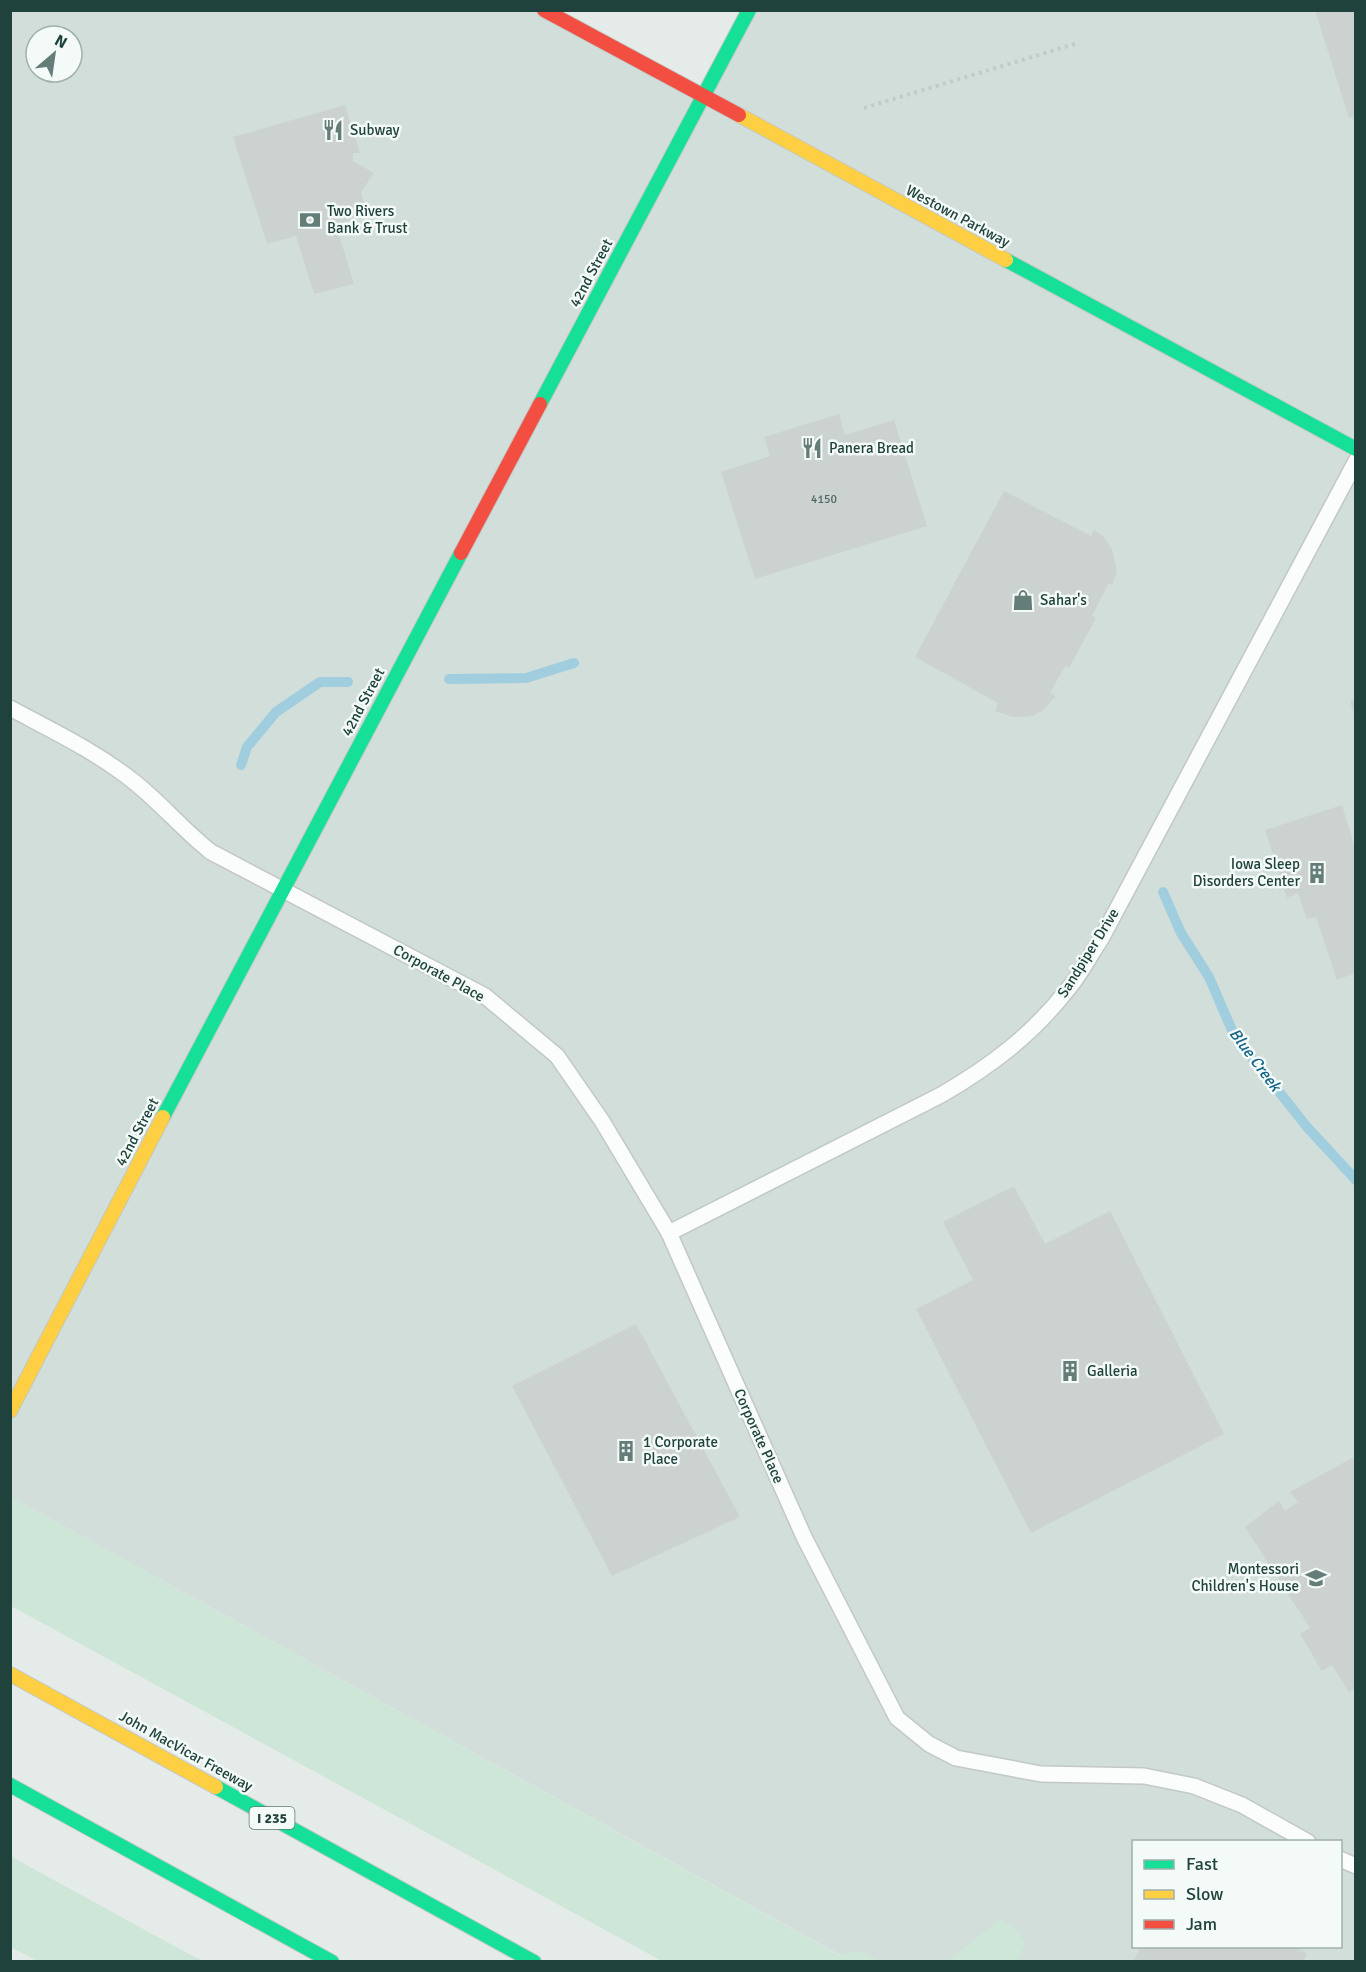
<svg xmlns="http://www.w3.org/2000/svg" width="1366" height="1972" font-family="Signika,sans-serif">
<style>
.built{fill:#d2deda;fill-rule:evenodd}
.green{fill:#cde6d7}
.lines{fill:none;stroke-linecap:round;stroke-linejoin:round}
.stream{stroke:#a1cede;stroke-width:10}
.building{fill:#ccd2d0}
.lane-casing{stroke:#c2c8c6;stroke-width:18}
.fast-casing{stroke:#c0c9c7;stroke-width:16}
.slow-casing{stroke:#c0c9c7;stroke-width:16}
.jam-casing{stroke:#c0c9c7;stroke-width:16}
.path{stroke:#c1cbc9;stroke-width:4;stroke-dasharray:3 4.5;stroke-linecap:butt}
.lane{stroke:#fbfcfc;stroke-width:15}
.fast{stroke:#16e098;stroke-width:14}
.slow{stroke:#ffcf43;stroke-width:14}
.jam{stroke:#f24e42;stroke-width:14}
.labels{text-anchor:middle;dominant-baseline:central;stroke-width:5;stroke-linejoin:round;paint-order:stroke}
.number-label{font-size:12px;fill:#4c6762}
.shield{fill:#f3faf7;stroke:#5f7975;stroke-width:1.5}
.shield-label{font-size:14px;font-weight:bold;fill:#20423d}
.poi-label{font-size:15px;fill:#20423d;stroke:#f3faf7;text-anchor:start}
.street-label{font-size:15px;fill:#20423d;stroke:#f3faf7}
.water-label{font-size:16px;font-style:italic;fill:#126385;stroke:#f3faf7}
</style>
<rect width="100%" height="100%" fill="#e5ebe9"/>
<path class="built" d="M 11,11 L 544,11 L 703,97 L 749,11 L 1355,11 L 1355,1961 L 851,1961 L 11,1497 ZM 36,36 L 72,36 L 72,72 L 36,72 ZM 1134,1842 L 1340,1842 L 1340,1946 L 1134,1946 Z"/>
<g class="green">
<path d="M 11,1497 L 841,1956 L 857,1950 L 880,1961 L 662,1961 L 11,1606 Z"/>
<path d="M 10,1856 L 187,1953 L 203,1961 L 37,1961 L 11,1947 Z"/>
<path d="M 1001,1919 L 1015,1927 L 1026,1944 L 1016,1961 L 949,1961 L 976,1938 Z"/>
</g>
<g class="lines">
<g class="stream">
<path d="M 449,679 L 526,678 L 574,663"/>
<path d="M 241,765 L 247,747 L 276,712 L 320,682 L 348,682"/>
<path d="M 1163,892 L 1181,933 L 1209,977 L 1234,1035 L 1307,1127 L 1356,1180"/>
</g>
</g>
<g class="building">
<path d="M 1315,10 L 1356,10 L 1356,116 L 1349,118 Z"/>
<path d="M 345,105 L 360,153 L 353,153 L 353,161 L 374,173 L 361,192 L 367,214 L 336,225 L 354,284 L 314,294 L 296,236 L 267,244 L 233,137 Z"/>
<path d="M 839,414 L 845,435 L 894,420 L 927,526 L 755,579 L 721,472 L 770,456 L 764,437 Z"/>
<path d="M 1004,491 L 1091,536 L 1094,530 L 1102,535 L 1112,549 L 1117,572 L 1112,585 L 1109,583 L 1092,616 L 1096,618 L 1069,668 L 1065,666 L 1050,693 L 1056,696 L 1043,710 L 1032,716 L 1022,717 L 1013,717 L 995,711 L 998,703 L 915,657 Z"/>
<path d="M 1356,699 L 1356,718 L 1355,718 L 1350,701 Z"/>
<path d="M 1342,805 L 1356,852 L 1356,973 L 1337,980 L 1316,917 L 1307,919 L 1298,893 L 1287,898 L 1265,830 Z"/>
<path d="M 1014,1186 L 1045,1244 L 1110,1211 L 1224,1434 L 1031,1533 L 916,1309 L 973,1280 L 943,1222 Z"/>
<path d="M 636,1324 L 740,1517 L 612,1576 L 512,1386 Z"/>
<path d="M 1356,1456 L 1356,1688 L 1349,1692 L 1332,1665 L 1322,1671 L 1300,1634 L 1310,1628 L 1245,1527 L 1279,1501 L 1285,1511 L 1298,1502 L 1290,1492 Z"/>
<path d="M 1141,1946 L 1294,1946 L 1307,1954 L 1303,1962 L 1133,1962 Z"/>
</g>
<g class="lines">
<defs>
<g id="lane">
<path d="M 10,708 C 53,731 95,751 133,781 C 161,803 183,830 211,852 L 485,996 L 557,1056 L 602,1121 L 669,1233 L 804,1537 L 897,1718 L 929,1744 L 956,1758 L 1041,1774 L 1144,1776 L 1194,1786 L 1242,1805 L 1308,1842"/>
<path d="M 669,1233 L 941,1095 C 991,1066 1032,1035 1068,989 C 1081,974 1090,955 1101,939 L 1356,461"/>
<path d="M 1340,1859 L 1356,1866"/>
</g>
<g id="fast">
<path d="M 1006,260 L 1356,449"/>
<path d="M 540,404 L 749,10"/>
<path d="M 163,1117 L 461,553"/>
<path d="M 10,1785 L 332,1962"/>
<path d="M 216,1787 L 534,1962"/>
</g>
<g id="slow">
<path d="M 739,115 L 1006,260"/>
<path d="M 10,1411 L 163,1117"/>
<path d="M 10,1674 L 216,1787"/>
</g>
<g id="jam">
<path d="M 544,10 L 739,115"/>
<path d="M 461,553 L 540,404"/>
</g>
</defs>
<use href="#lane" class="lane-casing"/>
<use href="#fast" class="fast-casing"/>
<use href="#slow" class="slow-casing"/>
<use href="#jam" class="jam-casing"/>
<path class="path" d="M 864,108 L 1078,43"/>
<use href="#lane" class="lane"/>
<use href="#fast" class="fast"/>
<use href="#slow" class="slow"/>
<use href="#jam" class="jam"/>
</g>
<defs>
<symbol id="restaurant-bare" viewBox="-9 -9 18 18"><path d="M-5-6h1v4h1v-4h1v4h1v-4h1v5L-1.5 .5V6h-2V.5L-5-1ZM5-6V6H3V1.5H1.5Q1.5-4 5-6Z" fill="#657d79" stroke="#f3faf7" stroke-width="2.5" paint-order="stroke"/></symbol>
<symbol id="bank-bare" viewBox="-9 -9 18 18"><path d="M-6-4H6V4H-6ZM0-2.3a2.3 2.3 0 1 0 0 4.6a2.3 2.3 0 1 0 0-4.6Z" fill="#657d79" stroke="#f3faf7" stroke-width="2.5" paint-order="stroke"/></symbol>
<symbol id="shop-bare" viewBox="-9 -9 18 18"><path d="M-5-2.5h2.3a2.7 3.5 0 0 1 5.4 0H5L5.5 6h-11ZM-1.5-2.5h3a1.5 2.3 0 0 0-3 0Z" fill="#657d79" stroke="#f3faf7" stroke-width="2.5" paint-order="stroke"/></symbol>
<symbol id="building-bare" viewBox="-9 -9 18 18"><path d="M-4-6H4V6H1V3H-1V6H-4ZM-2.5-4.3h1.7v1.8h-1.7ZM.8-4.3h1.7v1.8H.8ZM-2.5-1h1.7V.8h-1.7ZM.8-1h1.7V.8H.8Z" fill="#657d79" stroke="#f3faf7" stroke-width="2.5" paint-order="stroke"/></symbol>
<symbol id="school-bare" viewBox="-9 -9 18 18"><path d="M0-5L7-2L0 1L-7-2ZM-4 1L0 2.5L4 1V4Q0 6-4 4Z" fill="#657d79" stroke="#f3faf7" stroke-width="2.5" paint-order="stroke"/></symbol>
</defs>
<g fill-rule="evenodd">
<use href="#restaurant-bare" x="318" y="115" width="30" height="30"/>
<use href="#bank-bare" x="295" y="205" width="30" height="30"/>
<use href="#restaurant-bare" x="797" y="433" width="30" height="30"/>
<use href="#shop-bare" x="1008" y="585" width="30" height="30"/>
<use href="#building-bare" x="1302" y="858" width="30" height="30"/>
<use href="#building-bare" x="1055" y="1356" width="30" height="30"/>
<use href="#building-bare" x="611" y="1436" width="30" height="30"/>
<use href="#school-bare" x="1301" y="1563" width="30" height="30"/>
</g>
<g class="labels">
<g class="number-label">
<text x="824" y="499">4150</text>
</g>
<rect class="shield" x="249.5" y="1807" width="45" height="22" rx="4.5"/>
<g class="shield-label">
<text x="272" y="1818">I 235</text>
</g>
<g class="poi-label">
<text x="350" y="130">Subway</text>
<text x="327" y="211">Two Rivers<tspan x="327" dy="17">Bank &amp; Trust</tspan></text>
<text x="829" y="448">Panera Bread</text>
<text x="1040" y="600">Sahar's</text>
<text x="1300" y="864" text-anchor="end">Iowa Sleep<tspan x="1300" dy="17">Disorders Center</tspan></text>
<text x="1087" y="1371">Galleria</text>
<text x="643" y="1442">1 Corporate<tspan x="643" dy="17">Place</tspan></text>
<text x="1299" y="1569" text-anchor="end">Montessori<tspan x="1299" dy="17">Children's House</tspan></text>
</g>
<g class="street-label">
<text transform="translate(958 216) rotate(28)">Westown Parkway</text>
<text transform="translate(591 273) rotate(-62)">42nd Street</text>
<text transform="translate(363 702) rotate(-62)">42nd Street</text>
<text transform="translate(1088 953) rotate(-58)">Sandpiper Drive</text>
<text transform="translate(439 973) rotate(29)">Corporate Place</text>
<text transform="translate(137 1132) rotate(-62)">42nd Street</text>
<text transform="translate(759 1436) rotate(66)">Corporate Place</text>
<text transform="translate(186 1751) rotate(29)">John MacVicar Freeway</text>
</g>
<g class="water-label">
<text transform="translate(1255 1060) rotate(53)">Blue Creek</text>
</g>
</g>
<rect width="1366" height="1972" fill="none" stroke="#20423d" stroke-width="24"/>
<rect x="1132" y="1840" width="210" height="108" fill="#f3faf7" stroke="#9fb0ad" stroke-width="1.5"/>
<rect x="1144" y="1860" width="30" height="9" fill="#16e098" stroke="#9fb0ad" stroke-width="1.5"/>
<text x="1186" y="1870" font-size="18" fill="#20423d">Fast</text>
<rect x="1144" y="1890" width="30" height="9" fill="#ffcf43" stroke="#9fb0ad" stroke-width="1.5"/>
<text x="1186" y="1900" font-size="18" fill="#20423d">Slow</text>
<rect x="1144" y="1920" width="30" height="9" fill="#f24e42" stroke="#9fb0ad" stroke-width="1.5"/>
<text x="1186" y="1930" font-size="18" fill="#20423d">Jam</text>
<g transform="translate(54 54) rotate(29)"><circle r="28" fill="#f3faf7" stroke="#9fb0ad" stroke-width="1.5"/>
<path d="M0-4.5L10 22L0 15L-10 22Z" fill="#657d79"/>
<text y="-9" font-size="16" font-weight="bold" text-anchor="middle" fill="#20423d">N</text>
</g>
</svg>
